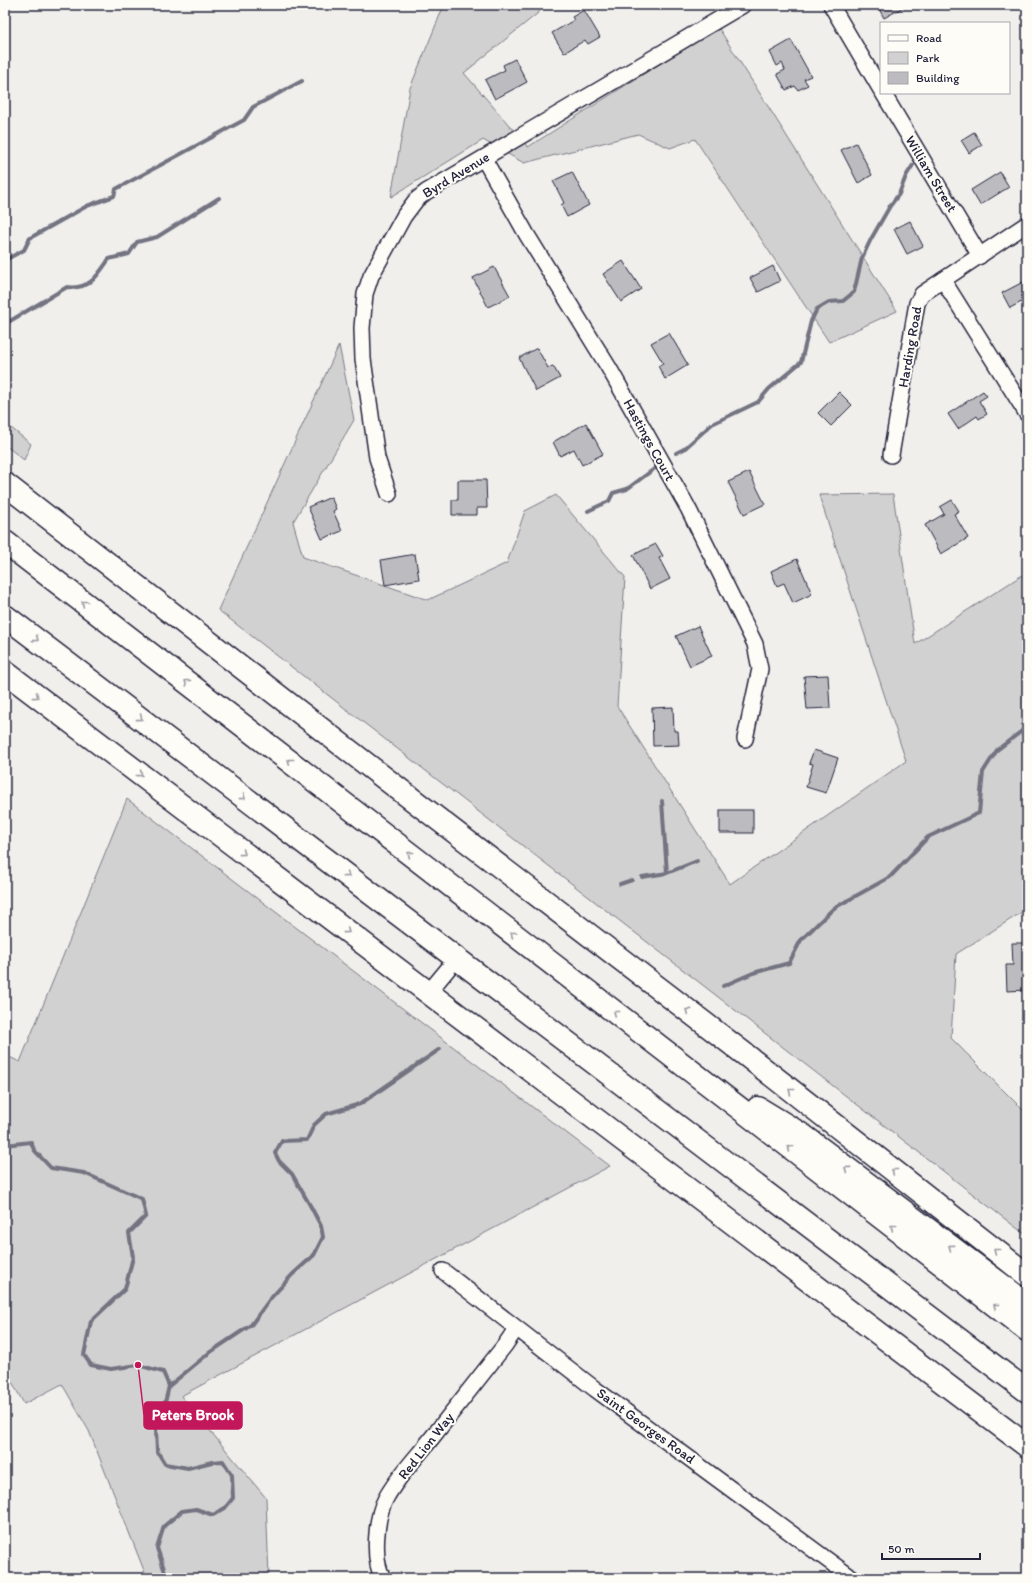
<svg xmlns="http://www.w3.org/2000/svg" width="1032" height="1583" font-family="Itim,sans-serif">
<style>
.green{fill:#d2d1d1;stroke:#7a7a86}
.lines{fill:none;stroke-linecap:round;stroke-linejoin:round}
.stream{stroke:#737381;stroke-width:4}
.building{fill:#bcbcc0;stroke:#22223b}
.minor-casing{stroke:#22223b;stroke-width:18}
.highway-casing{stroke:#22223b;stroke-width:25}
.minor{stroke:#fdfcf7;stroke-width:15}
.highway{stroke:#fdfcf7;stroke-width:22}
.oneway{stroke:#9a9aa2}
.labels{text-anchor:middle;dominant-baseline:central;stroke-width:4;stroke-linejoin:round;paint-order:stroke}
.street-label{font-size:14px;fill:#22223b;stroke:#fdfcf7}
.leader{fill:none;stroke:#c2185b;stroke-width:1.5}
.callout-dot{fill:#c2185b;stroke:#fdfcf7;stroke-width:1.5}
.callout{fill:#c2185b;stroke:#c2185b;stroke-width:1.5}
.callout-label{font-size:15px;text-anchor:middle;font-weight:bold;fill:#fff}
</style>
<rect width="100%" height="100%" fill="#f0efec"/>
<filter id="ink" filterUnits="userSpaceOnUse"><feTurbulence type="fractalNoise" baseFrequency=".025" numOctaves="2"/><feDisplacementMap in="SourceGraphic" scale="8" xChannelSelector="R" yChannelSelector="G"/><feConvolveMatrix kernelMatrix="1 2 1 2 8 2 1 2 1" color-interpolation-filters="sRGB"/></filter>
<g filter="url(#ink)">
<g class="green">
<path d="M 444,5 L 545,5 L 538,13 L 464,73 L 528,147 L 718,27 L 897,311 L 829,342 L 695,139 L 670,148 L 638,134 L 524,163 L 483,140 L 391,197 L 410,88 Z"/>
<path d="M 339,345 L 354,420 L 293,522 L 303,557 L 428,600 L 507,563 L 525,511 L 556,495 L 625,577 L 617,706 L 730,884 L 906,761 L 819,495 L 893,494 L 915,644 L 1027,572 L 1027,909 L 956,954 L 951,1038 L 1027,1114 L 1027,1236 L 218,610 Z"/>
<path d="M 5,423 L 31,444 L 24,460 L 5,445 Z"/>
<path d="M 127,799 L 610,1166 L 181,1396 L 266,1498 L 269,1578 L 147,1578 L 89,1431 L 62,1384 L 24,1404 L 5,1369 L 5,1055 L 20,1062 Z"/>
</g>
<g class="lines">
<g class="stream">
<path d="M 5,260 L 24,250 L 30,238 L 87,206 L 114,196 L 116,189 L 244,120 L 253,107 L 302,81"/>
<path d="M 5,324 L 67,287 C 90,290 97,276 109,259 L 129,254 L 137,242 L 157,237 L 219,198"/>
<path d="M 676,453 L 684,449 L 712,424 L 758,402 L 769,389 L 801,362 L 811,321 L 817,309 L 829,302 L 843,301 L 854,292 L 862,258 L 871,239 L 890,206 L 899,194 L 906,176 L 913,165"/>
<path d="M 588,511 L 609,501 L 613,493 L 627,489 L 654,469"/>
<path d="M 662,801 L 667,873"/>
<path d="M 642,877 L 667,873 L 697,861"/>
<path d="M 620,884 L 632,880"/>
<path d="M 723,986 L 753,973 L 789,963 L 801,940 L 834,908 L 890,877 L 928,837 L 979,813 L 983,772 L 997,750 L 1027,727"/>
<path d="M 5,1145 L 31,1142 L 34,1150 L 51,1168 L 84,1173 L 142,1199 L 146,1216 L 129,1233 L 133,1257 L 125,1289 L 91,1321 L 84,1355 L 91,1365 L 111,1369 L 138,1365 L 163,1372 L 169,1386 L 164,1407 L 156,1429 L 157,1451 L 165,1464 L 188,1468 L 212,1462 L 223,1461 L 232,1475 L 233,1498 L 225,1508 L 213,1515 L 196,1509 L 182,1511 L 164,1526 L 157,1548 L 167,1578"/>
<path d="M 169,1386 L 209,1353 L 251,1325 L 270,1299 L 292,1275 L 314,1255 L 323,1237 L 321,1226 L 311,1207 L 292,1174 L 279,1161 L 275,1153 L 282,1141 L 307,1140 L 314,1125 L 326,1114 L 360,1104 L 440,1049"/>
</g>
</g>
<g class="building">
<path d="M 642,5 L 652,5 L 645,9 Z"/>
<path d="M 877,5 L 901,5 L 902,8 L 884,18 Z"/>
<path d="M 584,10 L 600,37 L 588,44 L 585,40 L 564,53 L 552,33 L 574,20 L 572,17 Z"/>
<path d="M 791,40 L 811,76 L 804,79 L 808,85 L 798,90 L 795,86 L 786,90 L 777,74 L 785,70 L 782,63 L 777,66 L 770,52 Z"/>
<path d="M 515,59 L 527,82 L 495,99 L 485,80 L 505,70 L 503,65 Z"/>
<path d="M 974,132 L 982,145 L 969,153 L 961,140 Z"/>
<path d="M 856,143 L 872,175 L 858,183 L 841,150 Z"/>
<path d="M 1027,152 L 1027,161 L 1023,155 Z"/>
<path d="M 572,172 L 589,205 L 567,217 L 561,205 L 564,203 L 553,181 Z"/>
<path d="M 1000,172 L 1009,187 L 980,205 L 971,190 Z"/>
<path d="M 910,221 L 923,246 L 907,254 L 894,229 Z"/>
<path d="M 623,261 L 641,289 L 621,302 L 603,274 Z"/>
<path d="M 773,266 L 780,281 L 758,292 L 750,278 Z"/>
<path d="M 494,267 L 510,296 L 488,307 L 473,278 Z"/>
<path d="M 1025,281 L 1027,284 L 1027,299 L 1010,308 L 1002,293 Z"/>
<path d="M 669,333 L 688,365 L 665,379 L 658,366 L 663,363 L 651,343 Z"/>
<path d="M 537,348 L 548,368 L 553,366 L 560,378 L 536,391 L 519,358 Z"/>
<path d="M 983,391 L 987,396 L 979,401 L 987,414 L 979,419 L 977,416 L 958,429 L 948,414 Z"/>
<path d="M 839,392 L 852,405 L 831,426 L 818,413 Z"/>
<path d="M 586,423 L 603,454 L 582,465 L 574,449 L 560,456 L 553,442 Z"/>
<path d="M 749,472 L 765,504 L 744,514 L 728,482 Z"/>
<path d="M 458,480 L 486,480 L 487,508 L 477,508 L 477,515 L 452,515 L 452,500 L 458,500 Z"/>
<path d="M 331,497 L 336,509 L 333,511 L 342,531 L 322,539 L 308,507 Z"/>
<path d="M 952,500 L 959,511 L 954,514 L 968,538 L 941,554 L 925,525 L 944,514 L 940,507 Z"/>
<path d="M 656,544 L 663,556 L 659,558 L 670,579 L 650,589 L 633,555 Z"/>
<path d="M 415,554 L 419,579 L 385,585 L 381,560 Z"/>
<path d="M 797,559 L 812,594 L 793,603 L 784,583 L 777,586 L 771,571 Z"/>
<path d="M 698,626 L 712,656 L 690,666 L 676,636 Z"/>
<path d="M 828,675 L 830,708 L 807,709 L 804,676 Z"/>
<path d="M 673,707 L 674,731 L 678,731 L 679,745 L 653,746 L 652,708 Z"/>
<path d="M 814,750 L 838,758 L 826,793 L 806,787 L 813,764 L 809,763 Z"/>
<rect x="720" y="810" width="33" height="23"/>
<path d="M 1012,943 L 1027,943 L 1027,990 L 1007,991 L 1006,965 L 1013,965 Z"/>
</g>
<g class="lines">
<defs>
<g id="minor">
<path d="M 831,5 L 881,90"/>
<path d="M 883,93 L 980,256"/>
<path d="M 484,159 L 527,235 L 609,368 L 688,508 L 755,644 L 760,669 L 745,739"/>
<path d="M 943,280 L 1027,414"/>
<path d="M 891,455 L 917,303 L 922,294 L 1027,224"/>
<path d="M 389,494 L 377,458 L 363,359 L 362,328 L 365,294 L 371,276 L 404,216 L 416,200 L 426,192 L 743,5"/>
<path d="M 428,993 L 457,958"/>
<path d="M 443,1271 L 595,1389 L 852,1578"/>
<path d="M 383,1578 C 372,1560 376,1516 386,1498 C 397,1478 413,1461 427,1444 C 453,1411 479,1378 505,1345 L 516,1329"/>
</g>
<g id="highway">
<path d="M 5,484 L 387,780 L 742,1052 L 1027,1275"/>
<path d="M 5,542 L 1027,1330"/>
<path d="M 5,616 L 1027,1391"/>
<path d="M 5,672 L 1027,1446"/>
<path d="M 758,1108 L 804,1136 L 1027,1304"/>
</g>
</defs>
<use href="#minor" class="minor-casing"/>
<use href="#highway" class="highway-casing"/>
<use href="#minor" class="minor"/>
<use href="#highway" class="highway"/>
</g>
<defs><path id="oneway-chevron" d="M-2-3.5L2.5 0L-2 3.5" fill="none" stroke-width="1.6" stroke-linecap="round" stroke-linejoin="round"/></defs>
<g class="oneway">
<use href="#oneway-chevron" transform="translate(84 603) rotate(-142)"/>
<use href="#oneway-chevron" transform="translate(36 639) rotate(37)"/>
<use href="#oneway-chevron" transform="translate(187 682) rotate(-142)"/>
<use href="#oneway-chevron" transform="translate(36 696) rotate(37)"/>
<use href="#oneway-chevron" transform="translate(140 718) rotate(37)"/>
<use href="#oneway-chevron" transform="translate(290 761) rotate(-142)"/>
<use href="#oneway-chevron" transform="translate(140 774) rotate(37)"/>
<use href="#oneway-chevron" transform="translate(243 797) rotate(37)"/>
<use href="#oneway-chevron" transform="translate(243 853) rotate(37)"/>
<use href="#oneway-chevron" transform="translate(410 854) rotate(-142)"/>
<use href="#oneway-chevron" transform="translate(347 875) rotate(37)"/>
<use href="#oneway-chevron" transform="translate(347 931) rotate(37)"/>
<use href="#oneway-chevron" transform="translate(513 934) rotate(-142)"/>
<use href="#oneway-chevron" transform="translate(688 1011) rotate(-143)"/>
<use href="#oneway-chevron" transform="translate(616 1013) rotate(-142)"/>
<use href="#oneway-chevron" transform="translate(791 1091) rotate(-142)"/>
<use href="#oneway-chevron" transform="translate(790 1148) rotate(-142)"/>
<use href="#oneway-chevron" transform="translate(847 1169) rotate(-143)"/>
<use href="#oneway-chevron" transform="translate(894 1171) rotate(-142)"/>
<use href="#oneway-chevron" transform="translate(893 1227) rotate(-142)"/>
<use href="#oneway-chevron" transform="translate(951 1247) rotate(-143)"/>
<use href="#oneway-chevron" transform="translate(996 1251) rotate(-142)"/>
<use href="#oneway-chevron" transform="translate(996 1306) rotate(-142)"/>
</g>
</g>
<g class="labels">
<g class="street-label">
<text transform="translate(931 174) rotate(59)">William Street</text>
<text transform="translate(456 175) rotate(-31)">Byrd Avenue</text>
<text transform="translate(910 347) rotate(-80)">Harding Road</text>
<text transform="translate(649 440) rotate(61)">Hastings Court</text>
<text transform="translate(646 1426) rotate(36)">Saint Georges Road</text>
<text transform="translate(426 1446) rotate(-52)">Red Lion Way</text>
</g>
</g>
<path class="leader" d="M138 1365L144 1415"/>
<circle class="callout-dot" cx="138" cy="1365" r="4"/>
<rect class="callout" x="144" y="1402" width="98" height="27" rx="4"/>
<g class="callout-label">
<text x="193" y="1420">Peters Brook</text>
</g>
<rect width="1032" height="1583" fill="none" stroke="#fdfcf7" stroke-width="20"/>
<rect x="10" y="10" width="1012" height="1563" fill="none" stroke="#22223b" stroke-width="1.5" filter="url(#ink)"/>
<rect x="880" y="22" width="130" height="72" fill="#fdfcf7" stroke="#a5a5ac"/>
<rect x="888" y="35" width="20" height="6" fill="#fdfcf7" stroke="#a5a5ac"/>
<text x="916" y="42" font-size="12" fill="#22223b">Road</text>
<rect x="888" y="52" width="20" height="12" fill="#d2d1d1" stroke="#a5a5ac"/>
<text x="916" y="62" font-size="12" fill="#22223b">Park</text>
<rect x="888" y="72" width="20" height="12" fill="#bcbcc0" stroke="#a5a5ac"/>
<text x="916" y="82" font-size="12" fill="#22223b">Building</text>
<path d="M882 1553v6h98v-6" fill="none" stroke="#22223b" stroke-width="2"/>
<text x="888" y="1553" font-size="12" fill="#22223b" stroke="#fdfcf7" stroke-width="3" paint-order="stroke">50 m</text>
</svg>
